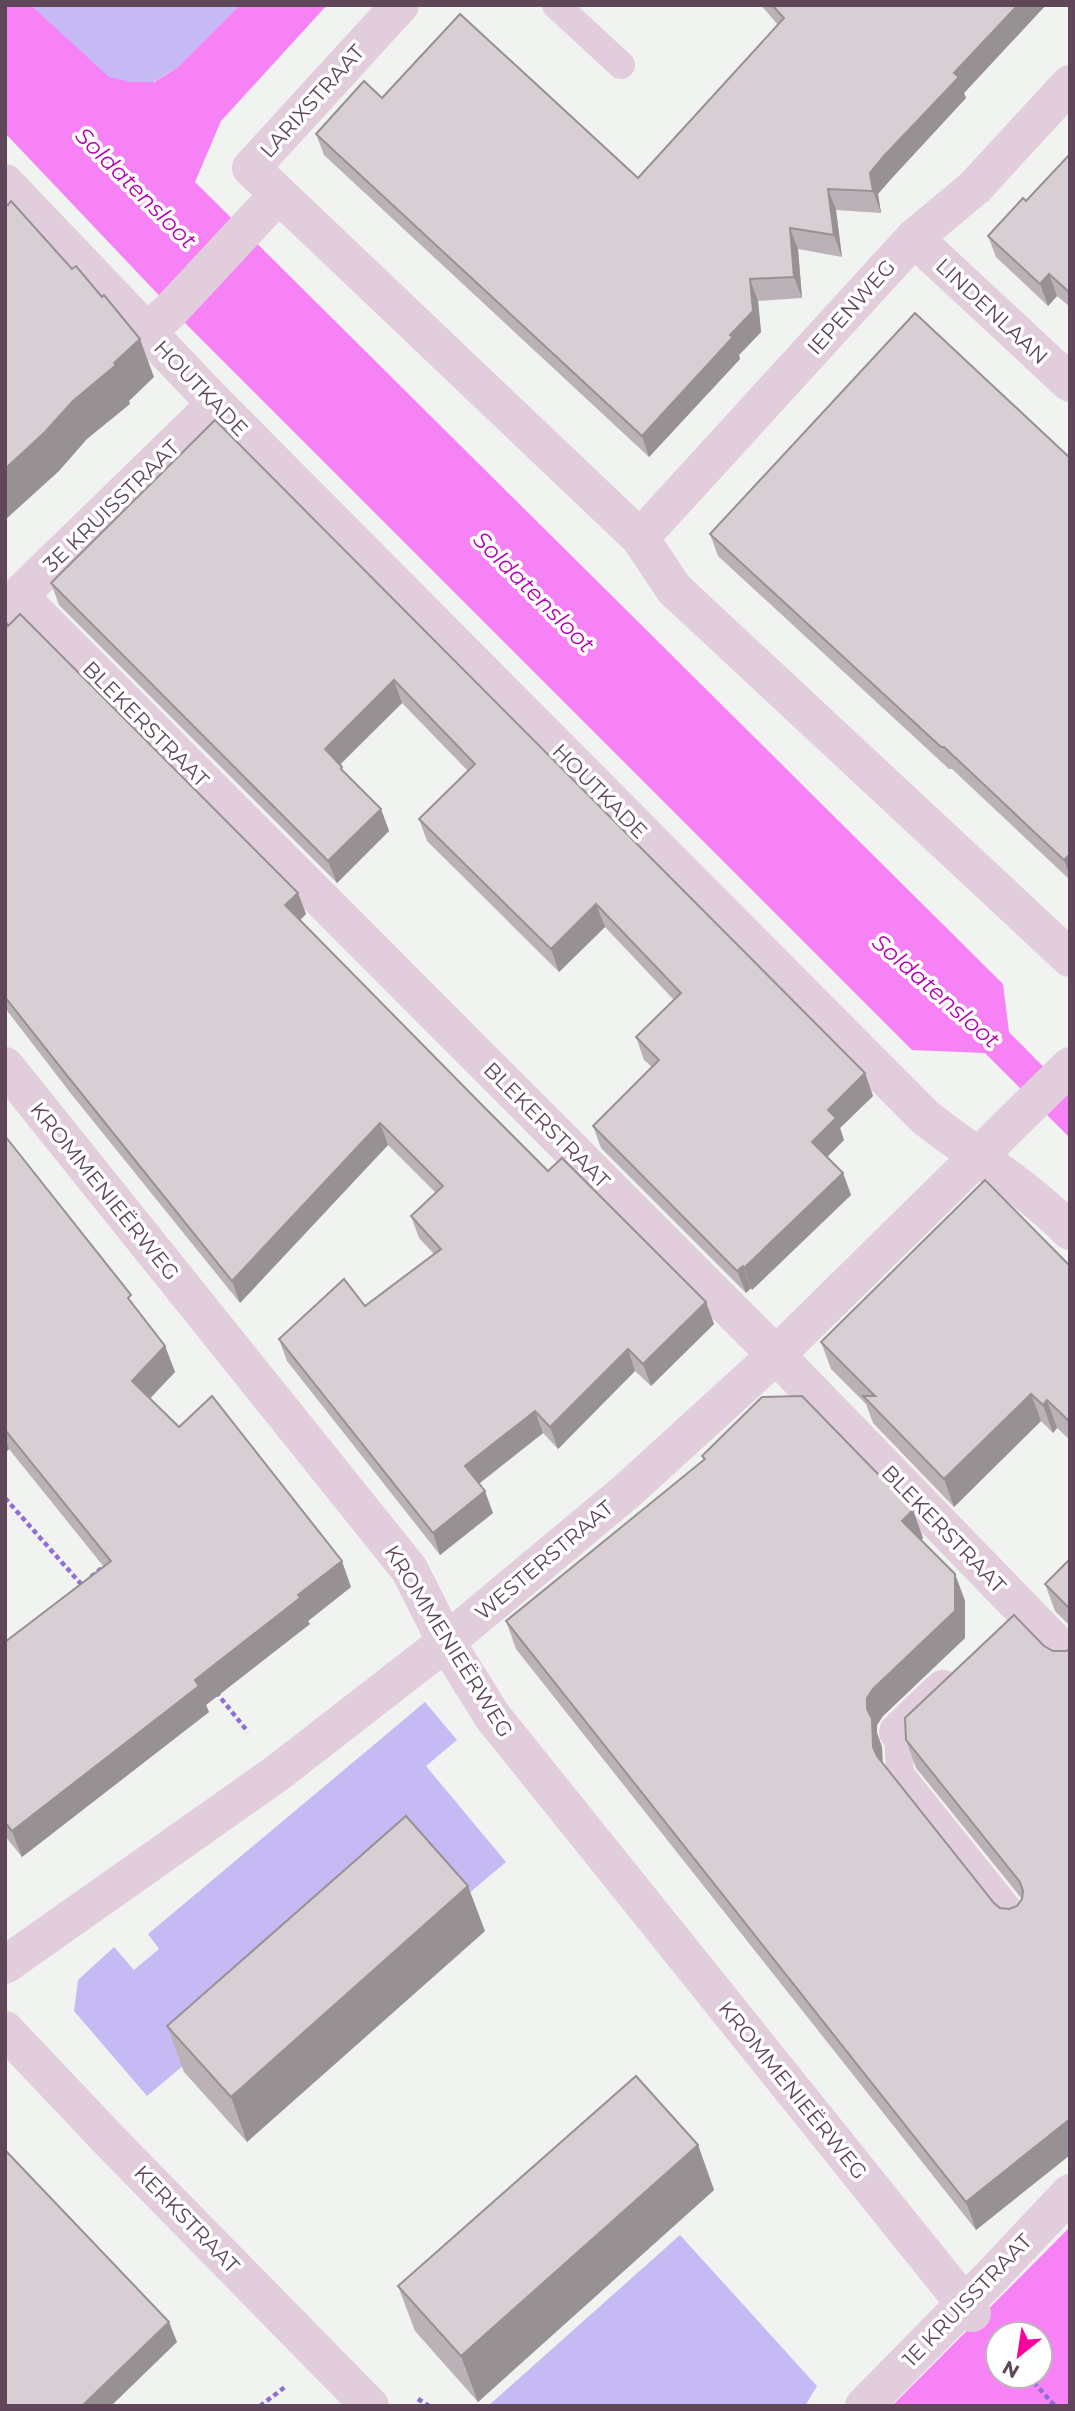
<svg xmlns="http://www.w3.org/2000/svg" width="1075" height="2411" font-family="Montserrat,sans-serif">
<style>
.green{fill:#c6baf5}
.water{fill:#f782f5;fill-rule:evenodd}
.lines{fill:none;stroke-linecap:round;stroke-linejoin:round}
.path{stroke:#906ed8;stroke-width:4.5;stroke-dasharray:5 3.5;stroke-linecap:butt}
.service{stroke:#e2cddc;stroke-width:28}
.pedestrian{stroke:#e2cddc;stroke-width:38}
.minor{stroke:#e2cddc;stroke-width:38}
.wall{fill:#bab2b6}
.shaded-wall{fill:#979194}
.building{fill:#d8cfd4;stroke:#979194;stroke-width:2}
.labels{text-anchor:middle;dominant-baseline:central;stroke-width:7;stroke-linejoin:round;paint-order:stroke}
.street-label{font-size:21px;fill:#604659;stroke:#fff}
.water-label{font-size:23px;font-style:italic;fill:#b900b5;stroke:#fff}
</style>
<rect width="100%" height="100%" fill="#f1f3f0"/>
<g class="green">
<path d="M 31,5 L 240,5 L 177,68 L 153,82 L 131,82 L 109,78 Z"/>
<path d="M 425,1702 L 457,1740 L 426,1766 L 506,1862 L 462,1899 L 428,1860 L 147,2096 L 74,2011 L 78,1980 L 114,1947 L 134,1970 L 159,1949 L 148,1934 Z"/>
<path d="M 680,2235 L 817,2386 L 805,2406 L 488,2406 Z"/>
</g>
<g class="water">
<path d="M 5,5 L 31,5 L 109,77 L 131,82 L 154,82 L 177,68 L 240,5 L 327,5 L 221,121 L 195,182 L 1003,984 L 1009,1032 L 1070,1094 L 1070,1138 L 985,1053 L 912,1050 L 189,327 L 5,133 Z"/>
<path d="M 1070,2227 L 1070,2406 L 892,2406 ZM 998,2334 L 1040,2334 L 1040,2376 L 998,2376 Z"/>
</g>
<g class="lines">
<g class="path">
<path d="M 5,1498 L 81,1584 L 84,1582"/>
<path d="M 91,1577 L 108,1563"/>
<path d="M 216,1692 L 248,1732"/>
<path d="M 1028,2376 L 1055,2406"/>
<path d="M 418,2399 L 429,2406"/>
<path d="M 260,2406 L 285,2387"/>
</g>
<g class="service">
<path d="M 556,5 L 621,65"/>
<path d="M 898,1732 L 900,1774 L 1017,1920"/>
</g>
<g class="pedestrian">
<path d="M 147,332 L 170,311 L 277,196"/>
<path d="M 864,2406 L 988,2280 L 1070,2193"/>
</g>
<g class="minor">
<path d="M 400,5 L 251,168 L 640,538 L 674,589 L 1070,958"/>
<path d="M 5,183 L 216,404 L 926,1118 C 974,1155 1027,1188 1070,1231"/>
<path d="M 914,238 L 1070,383"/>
<path d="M 640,538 L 914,238 L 975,187 L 1070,84"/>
<path d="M 19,596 L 776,1355 L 1070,1658"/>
<path d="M 5,609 L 216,404"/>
<path d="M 5,1066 L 409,1569 L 446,1642 L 493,1717 L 972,2313"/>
<path d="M 898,1732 L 943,1689"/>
<path d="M 5,1965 L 276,1774 L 446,1642 L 627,1491 L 776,1355 L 1070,1066"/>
<path d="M 5,2030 L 111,2142 L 370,2406"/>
</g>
</g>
<g class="wall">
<path d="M 761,5 L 1046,5 L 964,93 L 966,98 L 891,179 L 878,194 L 881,213 L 836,210 L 842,257 L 798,249 L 802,298 L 758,301 L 761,332 L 739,355 L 740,359 L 649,457 L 324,155 L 316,134 L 382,98 L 638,178 L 778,25 Z"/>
<path d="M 1070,154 L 1070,307 L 1057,296 L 1048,306 L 996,257 L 988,236 L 1026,201 Z"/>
<path d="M 215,420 L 865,1073 L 873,1096 L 840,1128 L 844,1140 L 827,1157 L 843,1173 L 851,1195 L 752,1290 L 751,1288 L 746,1293 L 601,1148 L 593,1126 L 652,1067 L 644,1060 L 636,1037 L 674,1000 L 605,927 L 559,972 L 427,841 L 419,819 L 468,771 L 402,703 L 340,765 L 344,772 L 381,809 L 389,831 L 337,883 L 59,605 L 51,583 Z"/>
<path d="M 1070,458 L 1070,880 L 952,769 L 949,769 L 718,556 L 710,534 Z"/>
<path d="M 5,626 L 298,893 L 306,914 L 300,920 L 548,1171 L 706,1302 L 714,1324 L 651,1386 L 635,1371 L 558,1449 L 543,1433 L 479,1484 L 493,1513 L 440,1555 L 287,1361 L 279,1339 L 365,1306 L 434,1254 L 419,1238 L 411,1216 L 436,1193 L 388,1145 L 240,1303 L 72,1095 L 5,1008 Z"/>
<path d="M 5,1136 L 165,1346 L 175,1372 L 150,1398 L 179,1427 L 351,1587 L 308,1621 L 310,1624 L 206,1705 L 209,1712 L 22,1857 L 5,1836 L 5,1642 L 104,1567 L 9,1449 L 5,1453 Z"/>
<path d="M 1070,1266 L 1070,1440 L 1057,1428 L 1053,1433 L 1041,1421 L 954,1507 L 873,1423 L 866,1404 L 831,1369 L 821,1342 Z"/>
<path d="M 702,1456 L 923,1538 L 921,1540 L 955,1574 L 965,1601 L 965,1638 L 883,1716 L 877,1725 L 877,1733 L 882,1747 L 883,1764 L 994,1903 L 1000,1908 L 1009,1909 L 1017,1906 L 1022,1899 L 916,1768 L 906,1740 L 1044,1646 L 1053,1651 L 1066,1651 L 1070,1649 L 1070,2155 L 976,2230 L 516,1649 L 506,1621 L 704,1461 Z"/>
<path d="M 1070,1559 L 1070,1626 L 1055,1611 L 1045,1584 Z"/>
<path d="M 485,1931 L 247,2142 L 184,2072 L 167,2026 Z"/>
<path d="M 698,2145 L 714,2190 L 478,2402 L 415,2331 L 398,2286 Z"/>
</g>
<g class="shaded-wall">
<path d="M 1018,5 L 1046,5 L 964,93 L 966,98 L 891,179 L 878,194 L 881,213 L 873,191 L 870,173 L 954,73 Z"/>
<path d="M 828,189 L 836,210 L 842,257 L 834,235 Z"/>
<path d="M 790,228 L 798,249 L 802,298 L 794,277 Z"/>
<path d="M 1049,274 L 1057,296 L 1048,306 L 1040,284 Z"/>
<path d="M 750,279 L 758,301 L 761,332 L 739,355 L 740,359 L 649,457 L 642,436 L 730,335 Z"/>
<path d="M 140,339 L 154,377 L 129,401 L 130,404 L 87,439 L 59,471 L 5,520 L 5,469 L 73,401 Z"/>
<path d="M 394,680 L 402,703 L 333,771 L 325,749 Z"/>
<path d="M 381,809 L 389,831 L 337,883 L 328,861 Z"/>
<path d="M 1070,854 L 1070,876 L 1064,860 Z"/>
<path d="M 298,893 L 306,914 L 293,927 L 285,905 Z"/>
<path d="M 596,904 L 605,927 L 559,972 L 551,949 Z"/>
<path d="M 865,1073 L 873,1096 L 840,1128 L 844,1140 L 820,1164 L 812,1142 L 828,1110 Z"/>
<path d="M 380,1123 L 388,1145 L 240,1303 L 232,1281 Z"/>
<path d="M 843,1173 L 851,1195 L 752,1290 L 744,1268 Z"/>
<path d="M 743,1266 L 751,1288 L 746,1293 L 737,1271 Z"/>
<path d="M 706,1302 L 714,1324 L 651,1386 L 643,1364 Z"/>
<path d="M 165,1346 L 175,1372 L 142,1407 L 132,1381 Z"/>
<path d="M 628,1349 L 635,1371 L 558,1449 L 550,1427 Z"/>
<path d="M 1031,1394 L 1041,1421 L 954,1507 L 944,1479 Z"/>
<path d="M 1047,1400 L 1057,1428 L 1053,1433 L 1043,1405 Z"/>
<path d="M 535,1411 L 543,1433 L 473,1488 L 465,1466 Z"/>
<path d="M 5,1438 L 9,1449 L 5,1453 Z"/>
<path d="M 485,1491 L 493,1513 L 440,1555 L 433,1533 Z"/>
<path d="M 913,1510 L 923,1538 L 912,1548 L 902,1521 Z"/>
<path d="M 342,1561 L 351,1587 L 308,1621 L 310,1624 L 206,1705 L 209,1712 L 22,1857 L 12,1831 L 298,1595 Z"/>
<path d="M 955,1574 L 965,1601 L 965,1638 L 883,1716 L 877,1725 L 877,1733 L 882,1747 L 883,1775 L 873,1747 L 867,1709 L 867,1698 Z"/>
<path d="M 468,1886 L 485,1931 L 247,2142 L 231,2097 Z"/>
<path d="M 1070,2119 L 1070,2155 L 976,2230 L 966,2202 Z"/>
<path d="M 698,2145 L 714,2190 L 478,2402 L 461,2356 Z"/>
<path d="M 169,2322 L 177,2342 L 111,2406 L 82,2406 Z"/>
</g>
<g class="building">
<path d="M 772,5 L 1018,5 L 954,73 L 959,77 L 883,157 L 870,173 L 873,191 L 828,189 L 834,235 L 790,228 L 794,277 L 750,279 L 753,311 L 730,335 L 733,337 L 642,436 L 316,134 L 364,81 L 382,98 L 460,14 L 638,178 L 784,18 Z"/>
<path d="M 1070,154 L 1070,293 L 1049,274 L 1040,284 L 988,236 L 1023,198 L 1026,201 Z"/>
<path d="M 11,201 L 72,269 L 76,266 L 102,297 L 104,295 L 140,339 L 114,363 L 116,365 L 73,401 L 45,432 L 5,469 L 5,203 L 8,205 Z"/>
<path d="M 915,313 L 1070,458 L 1070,854 L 1064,860 L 944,747 L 941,747 L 710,534 Z"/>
<path d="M 215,420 L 865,1073 L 828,1110 L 836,1118 L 812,1142 L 843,1173 L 744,1268 L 743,1266 L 737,1271 L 593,1126 L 659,1060 L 636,1037 L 681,993 L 596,904 L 551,949 L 419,819 L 475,764 L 394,680 L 325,749 L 342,767 L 341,769 L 381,809 L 328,861 L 51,583 Z"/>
<path d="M 20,614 L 298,893 L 285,905 L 485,1108 L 548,1171 L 562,1158 L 706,1302 L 643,1364 L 628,1349 L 550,1427 L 535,1411 L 465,1466 L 485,1491 L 433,1533 L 279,1339 L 344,1279 L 365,1306 L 441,1249 L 411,1216 L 443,1186 L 380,1123 L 232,1281 L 65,1073 L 5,997 L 5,626 L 7,624 L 8,626 Z"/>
<path d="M 5,1136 L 131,1295 L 128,1298 L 165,1346 L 132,1381 L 179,1427 L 212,1396 L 342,1561 L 298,1595 L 300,1598 L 195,1680 L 199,1686 L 12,1831 L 5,1822 L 5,1642 L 111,1561 L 5,1430 Z"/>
<path d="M 985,1180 L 1070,1266 L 1070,1422 L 1047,1400 L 1043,1405 L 1031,1394 L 944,1479 L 863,1396 L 875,1396 L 821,1342 Z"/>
<path d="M 802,1396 L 913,1510 L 902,1521 L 955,1574 L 955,1611 L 873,1689 L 867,1698 L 867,1709 L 872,1719 L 873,1747 L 877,1756 L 994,1903 L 1000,1908 L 1009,1909 L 1017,1906 L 1022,1899 L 1023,1891 L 1020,1882 L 906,1740 L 905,1718 L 1014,1615 L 1044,1646 L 1053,1651 L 1066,1651 L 1070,1649 L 1070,2119 L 966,2202 L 506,1621 L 705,1459 L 702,1456 L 762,1397 Z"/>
<path d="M 1070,1559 L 1070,1609 L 1045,1584 Z"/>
<path d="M 406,1816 L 468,1886 L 231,2097 L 167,2026 Z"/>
<path d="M 636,2076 L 698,2145 L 461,2356 L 398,2286 Z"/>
<path d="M 5,2150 L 169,2322 L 82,2406 L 5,2406 Z"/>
</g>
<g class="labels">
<g class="street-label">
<text transform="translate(312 101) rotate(-48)">LARIXSTRAAT</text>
<text transform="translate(851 307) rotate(-48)">IEPENWEG</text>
<text transform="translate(992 311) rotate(43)">LINDENLAAN</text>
<text transform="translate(201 388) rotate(46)">HOUTKADE</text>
<text transform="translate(111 506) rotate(-44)">3E KRUISSTRAAT</text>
<text transform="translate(146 724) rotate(45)">BLEKERSTRAAT</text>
<text transform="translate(600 791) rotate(45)">HOUTKADE</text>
<text transform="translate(547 1125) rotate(45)">BLEKERSTRAAT</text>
<text transform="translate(105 1191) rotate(51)">KROMMENIEËRWEG</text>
<text transform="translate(944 1529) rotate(46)">BLEKERSTRAAT</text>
<text transform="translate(544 1560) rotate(-40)">WESTERSTRAAT</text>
<text transform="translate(449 1641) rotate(58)">KROMMENIEËRWEG</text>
<text transform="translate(793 2090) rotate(51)">KROMMENIEËRWEG</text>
<text transform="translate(187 2219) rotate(46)">KERKSTRAAT</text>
<text transform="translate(967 2300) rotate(-46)">1E KRUISSTRAAT</text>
</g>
<g class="water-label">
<text transform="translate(136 188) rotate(45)">Soldatensloot</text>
<text transform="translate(534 592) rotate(45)">Soldatensloot</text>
<text transform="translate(936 991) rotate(41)">Soldatensloot</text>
</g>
</g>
<rect width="1075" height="2411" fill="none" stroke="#604659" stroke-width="14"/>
<g transform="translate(1019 2355) rotate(210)"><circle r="33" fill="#ffffff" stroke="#bfb5bd" stroke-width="2"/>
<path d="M0-5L12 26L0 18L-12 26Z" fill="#fb029d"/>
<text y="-10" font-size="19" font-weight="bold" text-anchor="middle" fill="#604659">N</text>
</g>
</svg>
